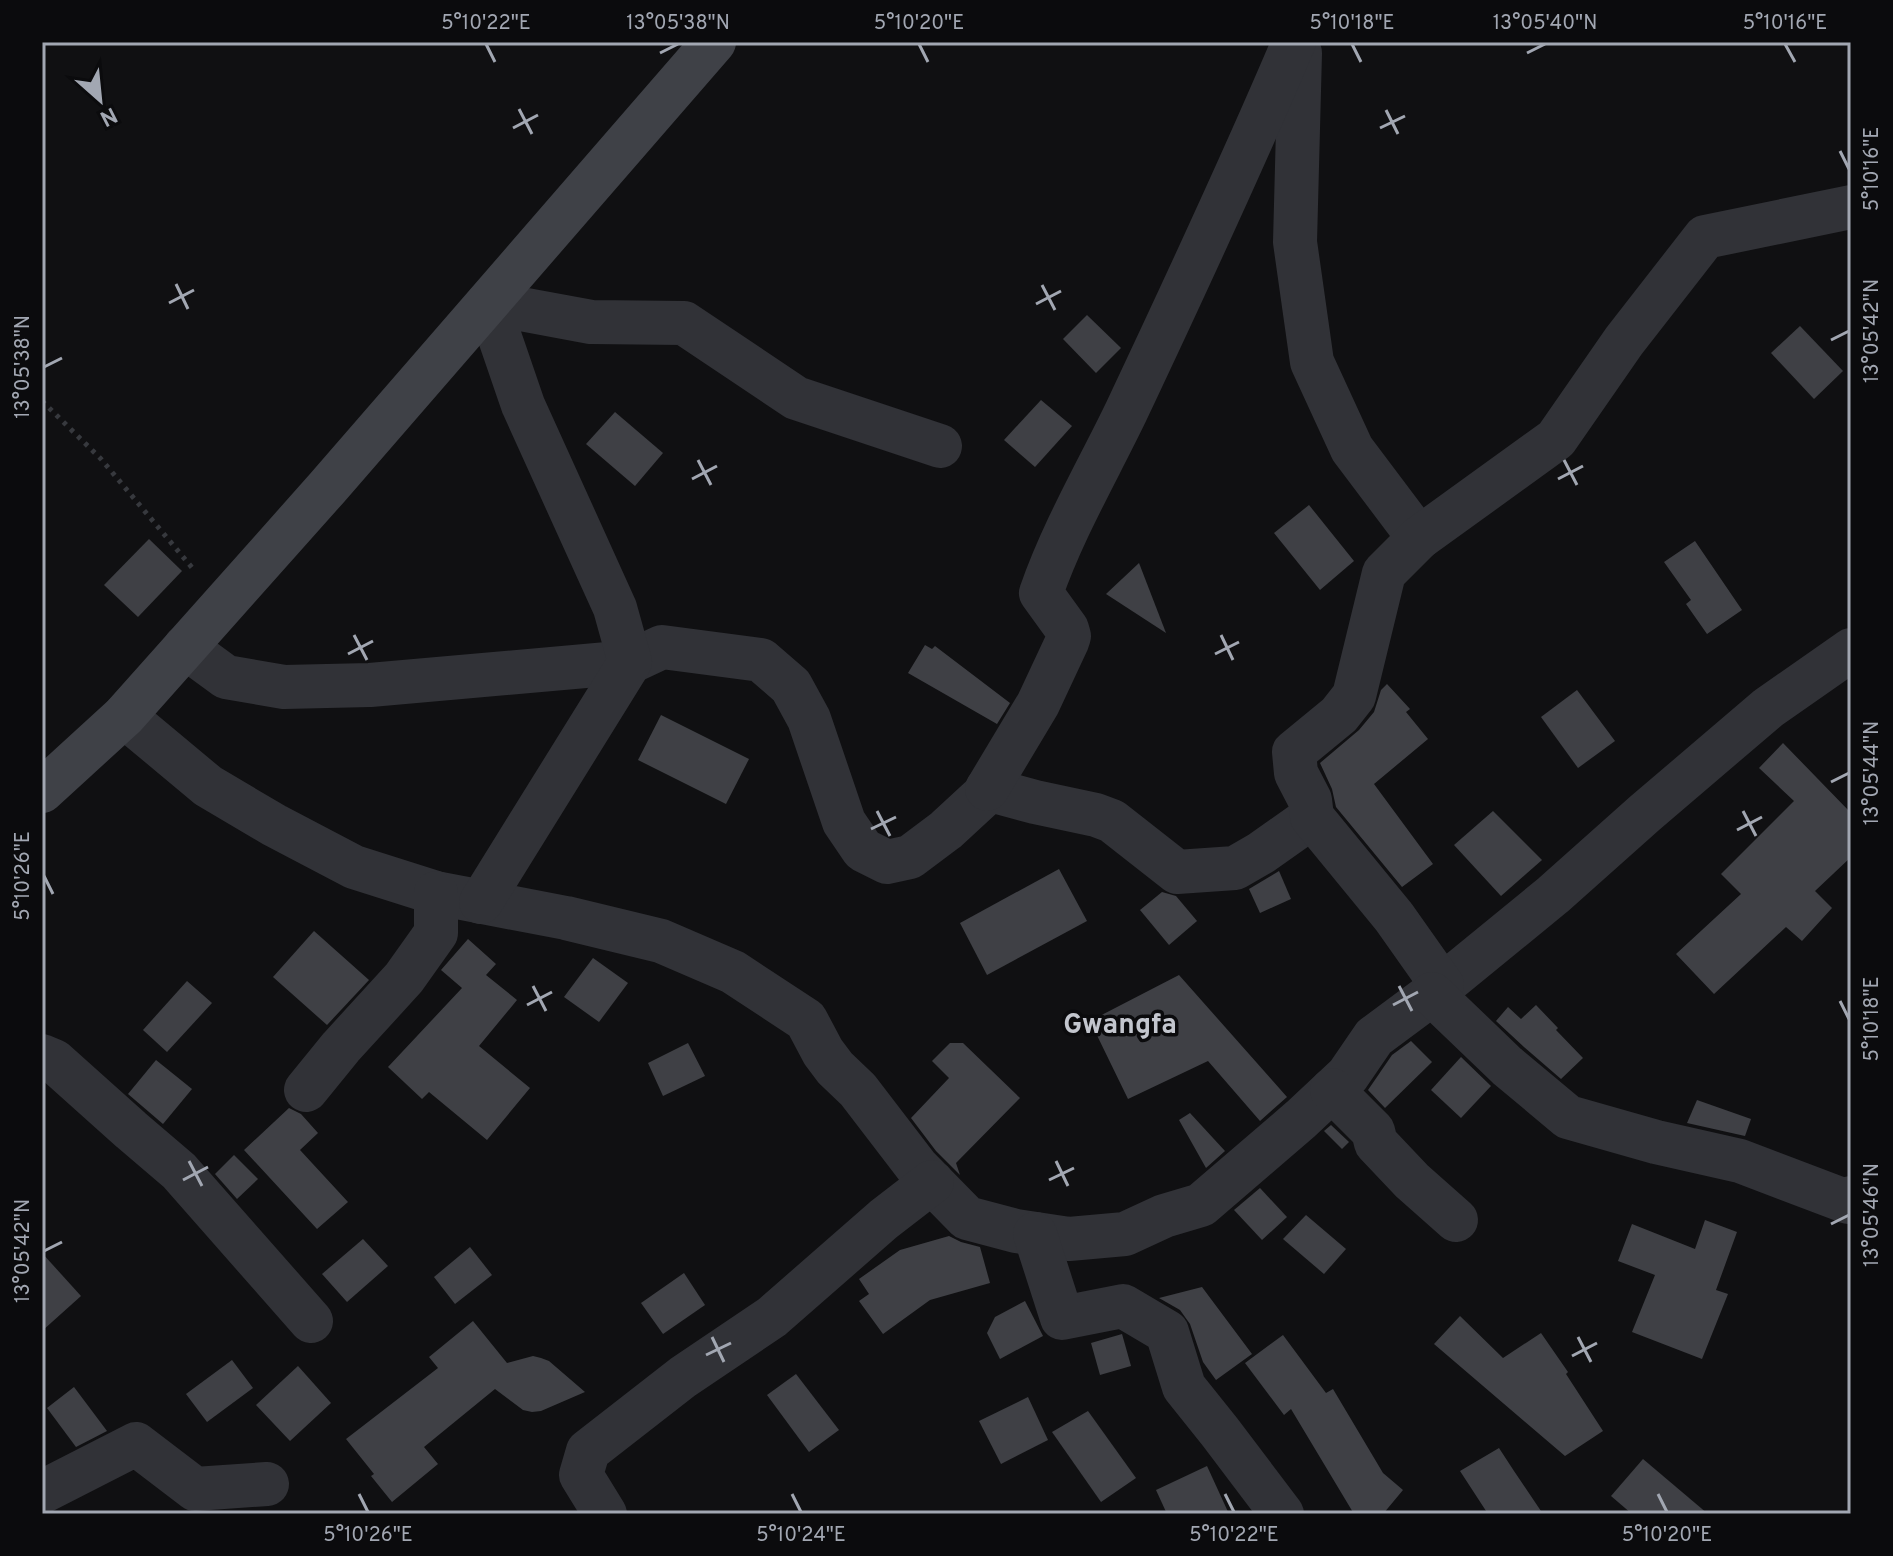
<svg xmlns="http://www.w3.org/2000/svg" width="1893" height="1556" font-family="Overpass,sans-serif">
<style>
.building{fill:#3f4045}
.lines{fill:none;stroke-linecap:round;stroke-linejoin:round}
.path{stroke:#37393e;stroke-width:5;stroke-dasharray:4 6;stroke-linecap:butt}
.street{stroke:#313237;stroke-width:44}
.secondary{stroke:#3f4147;stroke-width:44}
.ticks{fill:none;stroke:#a2a7b2;stroke-width:3}
.labels{text-anchor:middle;dominant-baseline:central;stroke-width:7;stroke-linejoin:round;paint-order:stroke}
.quarter-label{font-size:28px;font-weight:bold;fill:#c3c6ce;stroke:#0b0b0d}
.neatline{fill:none;stroke:#a2a7b2;stroke-width:3}
.ticks-label{font-size:20px;text-anchor:middle;fill:#a2a7b2}
</style>
<rect width="100%" height="100%" fill="#101012"/>
<g class="building">
<path d="M 1087,315 L 1121,348 L 1096,373 L 1063,339 Z"/>
<path d="M 1800,326 L 1843,371 L 1814,399 L 1771,353 Z"/>
<path d="M 1041,400 L 1072,426 L 1035,467 L 1004,440 Z"/>
<path d="M 615,412 L 663,453 L 635,486 L 586,444 Z"/>
<path d="M 1309,505 L 1354,561 L 1320,590 L 1274,533 Z"/>
<path d="M 149,539 L 182,571 L 138,617 L 104,585 Z"/>
<path d="M 1695,541 L 1742,610 L 1707,634 L 1686,604 L 1691,600 L 1664,562 Z"/>
<path d="M 1139,563 L 1166,633 L 1106,594 Z"/>
<path d="M 925,645 L 932,649 L 935,646 L 1010,703 L 997,724 L 908,673 Z"/>
<path d="M 1387,684 L 1410,709 L 1406,712 L 1428,739 L 1374,784 L 1433,864 L 1402,887 L 1336,807 L 1332,789 L 1320,763 L 1359,730 L 1374,712 L 1381,690 Z"/>
<path d="M 1577,690 L 1615,741 L 1578,768 L 1541,717 Z"/>
<path d="M 661,715 L 749,759 L 726,804 L 638,760 Z"/>
<path d="M 1783,743 L 1851,813 L 1851,857 L 1815,891 L 1832,908 L 1802,941 L 1786,927 L 1714,994 L 1676,954 L 1741,894 L 1721,874 L 1794,801 L 1759,768 Z"/>
<path d="M 1493,811 L 1542,860 L 1501,896 L 1454,845 Z"/>
<path d="M 1059,869 L 1087,921 L 987,975 L 960,923 Z"/>
<path d="M 1279,871 L 1291,899 L 1260,913 L 1249,889 Z"/>
<path d="M 1162,892 L 1176,896 L 1197,921 L 1169,945 L 1140,910 Z"/>
<path d="M 314,931 L 369,980 L 327,1025 L 273,977 Z"/>
<path d="M 468,939 L 496,964 L 486,975 L 517,1000 L 479,1046 L 530,1088 L 487,1140 L 429,1092 L 422,1099 L 388,1067 L 462,988 L 441,970 Z"/>
<path d="M 593,958 L 628,983 L 599,1022 L 564,997 Z"/>
<path d="M 1179,975 L 1287,1097 L 1260,1121 L 1208,1061 L 1128,1099 L 1090,1021 Z"/>
<path d="M 187,981 L 212,1003 L 167,1052 L 143,1030 Z"/>
<path d="M 1536,1005 L 1558,1028 L 1556,1030 L 1583,1058 L 1561,1079 L 1524,1047 L 1496,1021 L 1508,1007 L 1521,1019 Z"/>
<path d="M 1411,1041 L 1432,1062 L 1385,1108 L 1368,1090 L 1392,1055 Z"/>
<path d="M 688,1043 L 705,1076 L 663,1096 L 648,1063 Z"/>
<path d="M 950,1043 L 963,1043 L 1020,1098 L 956,1163 L 960,1175 L 936,1151 L 911,1118 L 949,1078 L 932,1061 Z"/>
<path d="M 1461,1057 L 1491,1086 L 1461,1118 L 1431,1090 Z"/>
<path d="M 156,1060 L 192,1089 L 163,1124 L 128,1094 Z"/>
<path d="M 1697,1100 L 1751,1119 L 1745,1136 L 1687,1123 Z"/>
<path d="M 289,1108 L 301,1114 L 318,1133 L 300,1150 L 348,1202 L 317,1229 L 244,1150 Z"/>
<path d="M 1190,1113 L 1225,1151 L 1206,1168 L 1179,1120 Z"/>
<path d="M 1331,1125 L 1349,1142 L 1342,1149 L 1324,1131 Z"/>
<path d="M 234,1155 L 258,1179 L 237,1199 L 215,1174 Z"/>
<path d="M 1260,1188 L 1287,1217 L 1262,1240 L 1234,1210 Z"/>
<path d="M 1306,1215 L 1346,1249 L 1324,1274 L 1283,1239 Z"/>
<path d="M 1705,1220 L 1737,1232 L 1716,1290 L 1728,1294 L 1702,1359 L 1632,1332 L 1655,1275 L 1618,1261 L 1632,1224 L 1695,1249 Z"/>
<path d="M 949,1236 L 961,1242 L 980,1247 L 990,1283 L 930,1300 L 883,1334 L 859,1301 L 869,1294 L 859,1279 L 900,1250 Z"/>
<path d="M 363,1239 L 388,1266 L 347,1302 L 322,1274 Z"/>
<path d="M 470,1247 L 492,1275 L 455,1304 L 434,1277 Z"/>
<path d="M 42,1253 L 81,1296 L 42,1331 Z"/>
<path d="M 684,1273 L 705,1305 L 663,1334 L 641,1303 Z"/>
<path d="M 1202,1287 L 1252,1354 L 1216,1380 L 1203,1362 L 1190,1324 L 1180,1310 L 1159,1298 Z"/>
<path d="M 1025,1301 L 1043,1336 L 1000,1359 L 987,1333 L 995,1317 Z"/>
<path d="M 1460,1316 L 1503,1358 L 1541,1333 L 1568,1372 L 1566,1374 L 1603,1431 L 1565,1456 L 1434,1344 Z"/>
<path d="M 473,1321 L 507,1363 L 533,1356 L 541,1358 L 549,1361 L 585,1392 L 541,1411 L 532,1412 L 523,1410 L 495,1389 L 424,1447 L 438,1464 L 392,1502 L 371,1476 L 374,1474 L 346,1439 L 438,1368 L 429,1357 Z"/>
<path d="M 1122,1334 L 1131,1366 L 1100,1375 L 1091,1343 Z"/>
<path d="M 1283,1335 L 1326,1393 L 1333,1389 L 1383,1473 L 1403,1490 L 1383,1514 L 1354,1514 L 1291,1409 L 1284,1415 L 1245,1363 Z"/>
<path d="M 232,1360 L 253,1388 L 207,1422 L 186,1394 Z"/>
<path d="M 298,1366 L 331,1403 L 290,1441 L 256,1405 Z"/>
<path d="M 796,1374 L 839,1430 L 809,1452 L 767,1395 Z"/>
<path d="M 74,1387 L 107,1431 L 76,1447 L 47,1408 Z"/>
<path d="M 1028,1397 L 1048,1440 L 1001,1464 L 979,1421 Z"/>
<path d="M 1088,1411 L 1136,1478 L 1101,1502 L 1052,1432 Z"/>
<path d="M 1499,1448 L 1514,1471 L 1543,1514 L 1488,1514 L 1460,1471 Z"/>
<path d="M 1643,1459 L 1708,1514 L 1632,1514 L 1611,1496 Z"/>
<path d="M 1207,1466 L 1229,1514 L 1167,1514 L 1156,1490 Z"/>
</g>
<g class="lines">
<path class="path" d="M 42,401 L 101,459 L 194,570"/>
<g class="street">
<path d="M 1300,53 L 1295,242 L 1312,362 L 1352,449 L 1419,538"/>
<path d="M 185,647 L 226,677 L 284,687 L 370,685 L 630,662 L 662,647 L 761,660 L 791,686 L 809,719 L 844,822 L 863,850 L 887,862 L 910,857 L 946,830 L 985,794 L 987,789 L 1035,802 L 1096,815 L 1112,821 L 1177,872 L 1235,868 L 1261,853 L 1312,817"/>
<path d="M 124,716 L 208,786 L 274,825 L 354,867 L 436,893 L 566,918 L 661,941 L 733,972 L 806,1020 L 823,1052 L 835,1068 L 858,1090 L 917,1167 L 967,1218 L 1016,1231 L 1069,1239 L 1125,1234 L 1164,1216 L 1201,1205 L 1301,1119 L 1348,1075 L 1374,1037 L 1432,994 L 1553,895 L 1645,813 L 1768,708 L 1851,650"/>
<path d="M 987,789 L 1038,704 L 1067,642 L 1069,636 L 1067,629 L 1041,593 C 1063,530 1097,472 1126,412 C 1184,289 1241,167 1294,42"/>
<path d="M 481,902 L 630,662 L 615,608 L 523,405 L 488,303 L 591,322 L 684,323 L 796,398 L 940,446"/>
<path d="M 1442,985 L 1394,917 L 1312,817 L 1310,800 L 1296,773 L 1294,752 L 1339,715 L 1354,696 L 1384,573 L 1419,538 L 1556,439 L 1624,341 L 1705,237 L 1851,207"/>
<path d="M 1432,994 L 1507,1066 L 1568,1117 L 1656,1142 L 1740,1161 L 1848,1202 L 1851,1198"/>
<path d="M 42,1056 L 54,1061 L 131,1130 L 179,1171 L 311,1321"/>
<path d="M 306,1090 L 341,1047 L 404,978 L 436,933 L 436,893"/>
<path d="M 1332,1090 L 1373,1131 L 1376,1143 L 1412,1181 L 1456,1220"/>
<path d="M 1035,1234 L 1062,1318 L 1123,1306 L 1167,1332 L 1184,1387 L 1220,1432 L 1282,1514"/>
<path d="M 42,1492 L 136,1444 L 195,1489 L 267,1484"/>
<path d="M 605,1514 L 581,1475 L 588,1451 L 683,1377 L 772,1317 L 884,1219 L 932,1182"/>
</g>
<path class="secondary" d="M 42,791 L 124,716 L 327,488 L 714,42"/>
</g>
<path class="ticks" d="M 486,44 L 495,62M 919,44 L 928,62M 1352,44 L 1361,62M 1785,44 L 1795,62M 660,53 L 678,44M 1527,53 L 1545,44M 519,109 L 532,134M 1386,110 L 1398,134M 513,128 L 538,115M 1380,128 L 1405,116M 1840,151 L 1849,169M 176,284 L 188,309M 1042,285 L 1055,310M 169,303 L 194,290M 1036,304 L 1061,291M 1831,340 L 1849,331M 44,367 L 62,358M 698,460 L 711,485M 1564,460 L 1577,485M 692,479 L 717,466M 1558,479 L 1583,466M 354,635 L 367,660M 1221,635 L 1233,660M 348,654 L 373,641M 1215,654 L 1239,642M 1831,782 L 1849,773M 877,811 L 890,836M 1743,811 L 1756,836M 871,829 L 896,817M 1737,830 L 1762,817M 44,876 L 53,894M 533,986 L 546,1011M 1399,986 L 1412,1011M 1840,1001 L 1849,1019M 527,1005 L 552,992M 1393,1005 L 1418,992M 189,1161 L 202,1186M 1056,1161 L 1068,1186M 183,1180 L 208,1167M 1049,1180 L 1074,1168M 1831,1224 L 1849,1215M 44,1251 L 62,1242M 712,1337 L 724,1362M 1578,1337 L 1591,1362M 706,1355 L 731,1343M 1572,1356 L 1597,1343M 359,1494 L 368,1512M 792,1494 L 801,1512M 1225,1494 L 1234,1512M 1658,1494 L 1667,1512"/>
<g class="labels">
<g class="quarter-label">
<text x="1120" y="1026">Gwangfa</text>
</g>
</g>
<rect width="1893" height="1556" fill="none" stroke="#0b0b0d" stroke-width="88"/>
<g transform="translate(100 100) rotate(153)" stroke="#0b0b0d" stroke-width="6" paint-order="stroke">
<path d="M0-6L14 30L0 20L-14 30Z" fill="#a2a7b2"/>
<text y="-12" font-size="22" font-weight="bold" text-anchor="middle" fill="#a2a7b2">N</text>
</g>
<rect x="44" y="44" width="1805" height="1468" class="neatline"/>
<g class="ticks-label">
<text x="486" y="29">5°10'22"E</text>
<text x="678" y="29">13°05'38"N</text>
<text x="919" y="29">5°10'20"E</text>
<text x="1352" y="29">5°10'18"E</text>
<text x="1545" y="29">13°05'40"N</text>
<text x="1785" y="29">5°10'16"E</text>
<text transform="translate(1871 169) rotate(-90)" y="7">5°10'16"E</text>
<text transform="translate(1871 331) rotate(-90)" y="7">13°05'42"N</text>
<text transform="translate(22 367) rotate(-90)" y="7">13°05'38"N</text>
<text transform="translate(1871 773) rotate(-90)" y="7">13°05'44"N</text>
<text transform="translate(22 876) rotate(-90)" y="7">5°10'26"E</text>
<text transform="translate(1871 1019) rotate(-90)" y="7">5°10'18"E</text>
<text transform="translate(1871 1215) rotate(-90)" y="7">13°05'46"N</text>
<text transform="translate(22 1251) rotate(-90)" y="7">13°05'42"N</text>
<text x="368" y="1541">5°10'26"E</text>
<text x="801" y="1541">5°10'24"E</text>
<text x="1234" y="1541">5°10'22"E</text>
<text x="1667" y="1541">5°10'20"E</text>
</g>
</svg>
